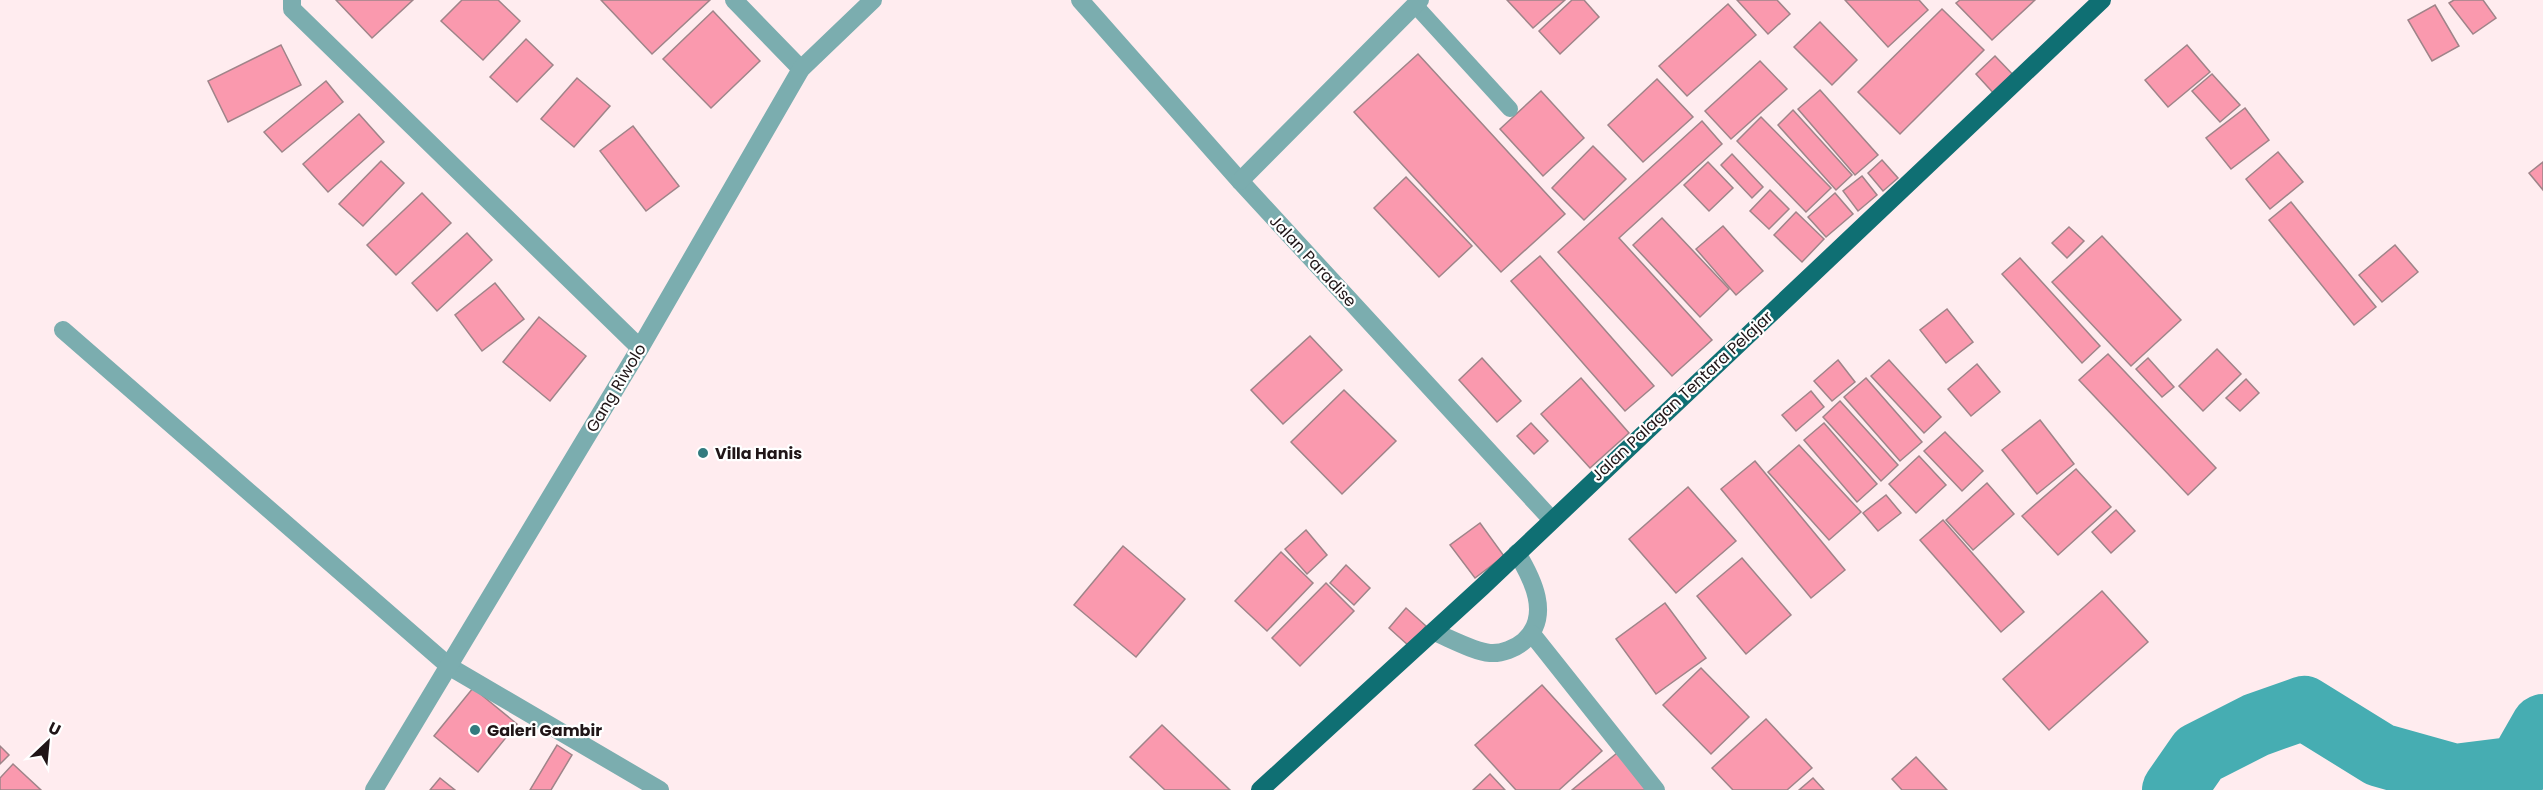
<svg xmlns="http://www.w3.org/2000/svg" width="2543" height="790" font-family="Poppins,sans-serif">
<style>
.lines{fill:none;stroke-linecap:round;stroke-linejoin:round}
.river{stroke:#46adb2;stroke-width:64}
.building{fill:#fa99ae;stroke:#9f8489;stroke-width:1.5}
.lane{stroke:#7badaf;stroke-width:16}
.street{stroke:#7badaf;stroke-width:18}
.primary{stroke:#0f6f73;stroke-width:18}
.poi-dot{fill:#327b7f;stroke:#fff;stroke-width:2}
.labels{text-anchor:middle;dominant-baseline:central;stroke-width:4.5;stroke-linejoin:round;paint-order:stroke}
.street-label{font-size:16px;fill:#201517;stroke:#fff}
.poi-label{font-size:16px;font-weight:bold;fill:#201517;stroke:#fff;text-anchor:start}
</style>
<rect width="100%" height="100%" fill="#ffecef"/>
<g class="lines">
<path class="river" d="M 2174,790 L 2199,754 L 2256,725 L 2304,708 L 2380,755 L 2455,776 L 2519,768 L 2543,726"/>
</g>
<g class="building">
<path d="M 336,0 L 413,0 L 372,38 Z"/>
<path d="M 462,0 L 498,0 L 520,21 L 483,60 L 441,21 Z"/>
<path d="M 601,0 L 710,0 L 652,54 Z"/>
<path d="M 1507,0 L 1565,0 L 1533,28 Z"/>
<path d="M 1572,0 L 1584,0 L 1599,17 L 1560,54 L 1539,31 Z"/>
<path d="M 1737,0 L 1777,0 L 1790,14 L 1768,34 Z"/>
<path d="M 1845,0 L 1919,0 L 1928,10 L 1888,47 Z"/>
<path d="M 1960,0 L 2035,0 L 1992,40 L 1956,3 Z"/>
<path d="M 2454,0 L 2483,0 L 2496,18 L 2473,34 L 2449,3 Z"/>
<path d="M 1728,4 L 1756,35 L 1687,96 L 1659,66 Z"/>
<path d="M 2435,5 L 2459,46 L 2432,61 L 2408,20 Z"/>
<path d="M 1942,9 L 1984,50 L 1900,134 L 1858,92 Z"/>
<path d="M 713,11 L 760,61 L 711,108 L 663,59 Z"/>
<path d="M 1820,22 L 1857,60 L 1832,85 L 1794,47 Z"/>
<path d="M 526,39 L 553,65 L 517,102 L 490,77 Z"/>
<path d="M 281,45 L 301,85 L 228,122 L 208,81 Z"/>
<path d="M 2187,45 L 2210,72 L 2168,107 L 2145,80 Z"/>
<path d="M 1418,54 L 1565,214 L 1501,272 L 1354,112 Z"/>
<path d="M 1995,56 L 2017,79 L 1997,97 L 1976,74 Z"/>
<path d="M 1760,61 L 1787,89 L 1731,139 L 1705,111 Z"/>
<path d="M 2212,74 L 2240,105 L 2220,122 L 2192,91 Z"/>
<path d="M 577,78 L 610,106 L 574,147 L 541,119 Z"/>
<path d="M 1657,79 L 1693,117 L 1643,162 L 1608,125 Z"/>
<path d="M 326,81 L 343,102 L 282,152 L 264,132 Z"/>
<path d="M 1820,90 L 1878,155 L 1855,175 L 1798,109 Z"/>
<path d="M 1541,91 L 1584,138 L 1543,176 L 1500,129 Z"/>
<path d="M 2245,108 L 2269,140 L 2231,169 L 2206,138 Z"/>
<path d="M 1793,110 L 1852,175 L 1836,190 L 1778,125 Z"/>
<path d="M 359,114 L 384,142 L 328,192 L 303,164 Z"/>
<path d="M 1761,117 L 1831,188 L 1806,212 L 1737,141 Z"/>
<path d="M 1702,121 L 1722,144 L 1619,238 L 1712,340 L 1672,376 L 1558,252 Z"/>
<path d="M 633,126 L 679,186 L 646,211 L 600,151 Z"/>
<path d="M 1593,146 L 1626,179 L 1584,220 L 1552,188 Z"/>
<path d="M 2278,152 L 2303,182 L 2270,209 L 2246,179 Z"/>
<path d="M 1732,154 L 1763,187 L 1752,198 L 1721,165 Z"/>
<path d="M 1882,160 L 1898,178 L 1883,191 L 1868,173 Z"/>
<path d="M 381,161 L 404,183 L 363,226 L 339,204 Z"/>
<path d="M 1708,162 L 1733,188 L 1709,211 L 1684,185 Z"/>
<path d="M 2543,162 L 2543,190 L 2529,173 Z"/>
<path d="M 1862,176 L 1877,195 L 1858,211 L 1843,191 Z"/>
<path d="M 1406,177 L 1472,246 L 1439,277 L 1374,208 Z"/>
<path d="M 1770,190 L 1789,209 L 1769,229 L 1750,211 Z"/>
<path d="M 422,193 L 451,223 L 396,275 L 367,245 Z"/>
<path d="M 1835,193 L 1853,214 L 1826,237 L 1808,217 Z"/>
<path d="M 2291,202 L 2376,307 L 2354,325 L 2269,220 Z"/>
<path d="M 1796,212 L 1824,239 L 1802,262 L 1774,235 Z"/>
<path d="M 1662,218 L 1729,289 L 1700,317 L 1633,245 Z"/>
<path d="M 1723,226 L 1763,271 L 1736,295 L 1696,249 Z"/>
<path d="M 2069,227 L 2084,241 L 2067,258 L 2052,243 Z"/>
<path d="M 467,233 L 492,260 L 437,311 L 412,283 Z"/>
<path d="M 2102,236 L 2181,320 L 2131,366 L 2052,282 Z"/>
<path d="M 2395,245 L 2418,272 L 2382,302 L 2359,275 Z"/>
<path d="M 1540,256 L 1654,386 L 1625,411 L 1511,281 Z"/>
<path d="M 2020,258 L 2100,346 L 2082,363 L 2002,274 Z"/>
<path d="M 495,283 L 524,319 L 482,351 L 455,315 Z"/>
<path d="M 1947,309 L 1973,342 L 1946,363 L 1920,330 Z"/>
<path d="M 539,317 L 586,356 L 550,401 L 503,362 Z"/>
<path d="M 1310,336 L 1342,370 L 1283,424 L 1251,390 Z"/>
<path d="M 2217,349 L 2241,374 L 2203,411 L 2179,386 Z"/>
<path d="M 2108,354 L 2216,468 L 2188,495 L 2079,380 Z"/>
<path d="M 1482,358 L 1521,401 L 1497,422 L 1459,380 Z"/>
<path d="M 2148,358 L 2174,387 L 2162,397 L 2136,369 Z"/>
<path d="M 1838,360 L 1855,382 L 1832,401 L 1814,381 Z"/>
<path d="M 1889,360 L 1941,417 L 1924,433 L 1871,376 Z"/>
<path d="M 1977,364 L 2000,392 L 1971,416 L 1948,389 Z"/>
<path d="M 1581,378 L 1629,433 L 1590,468 L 1541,414 Z"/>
<path d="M 1866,378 L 1922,442 L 1900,461 L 1844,397 Z"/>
<path d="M 2246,379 L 2259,393 L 2240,411 L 2226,398 Z"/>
<path d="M 1344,390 L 1396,441 L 1342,494 L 1291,442 Z"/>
<path d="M 1811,391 L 1824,407 L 1796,431 L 1782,415 Z"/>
<path d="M 1840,401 L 1898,465 L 1881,481 L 1823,417 Z"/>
<path d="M 2040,420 L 2074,464 L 2037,494 L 2002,450 Z"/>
<path d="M 1531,423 L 1548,441 L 1534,454 L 1517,436 Z"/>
<path d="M 1824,423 L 1877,484 L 1857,502 L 1804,440 Z"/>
<path d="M 1945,432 L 1983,471 L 1962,491 L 1924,451 Z"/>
<path d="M 1799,445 L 1861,512 L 1829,540 L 1768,472 Z"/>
<path d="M 1919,456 L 1946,485 L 1916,513 L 1889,484 Z"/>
<path d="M 1755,461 L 1845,570 L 1811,598 L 1721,489 Z"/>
<path d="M 2076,469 L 2111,507 L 2058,555 L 2022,516 Z"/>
<path d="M 1987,483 L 2014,514 L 1973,550 L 1946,520 Z"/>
<path d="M 1688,487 L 1736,541 L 1676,593 L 1629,539 Z"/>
<path d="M 1886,495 L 1901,513 L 1878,531 L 1863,513 Z"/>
<path d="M 2116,510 L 2135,531 L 2111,553 L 2092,532 Z"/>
<path d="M 1943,520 L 2024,612 L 2001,632 L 1920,540 Z"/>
<path d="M 1480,523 L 1504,556 L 1475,578 L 1450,545 Z"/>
<path d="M 1306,530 L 1327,555 L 1307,574 L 1285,549 Z"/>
<path d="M 1123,546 L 1185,599 L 1136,657 L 1074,605 Z"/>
<path d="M 1281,552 L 1313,583 L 1267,631 L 1235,601 Z"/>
<path d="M 1742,558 L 1791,615 L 1746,654 L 1697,596 Z"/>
<path d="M 1346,565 L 1370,588 L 1354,605 L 1330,583 Z"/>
<path d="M 1326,583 L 1354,611 L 1300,666 L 1272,638 Z"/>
<path d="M 2102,591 L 2148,642 L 2049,730 L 2003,679 Z"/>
<path d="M 1665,603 L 1706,658 L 1656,694 L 1616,639 Z"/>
<path d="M 1406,608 L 1426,626 L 1409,646 L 1389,628 Z"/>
<path d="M 1701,668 L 1749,717 L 1711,754 L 1663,705 Z"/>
<path d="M 1542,685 L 1602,751 L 1559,790 L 1516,790 L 1475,745 Z"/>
<path d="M 473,688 L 517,724 L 478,772 L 434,736 Z"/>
<path d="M 1766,719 L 1812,768 L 1787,790 L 1733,790 L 1712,768 Z"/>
<path d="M 1162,725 L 1230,790 L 1165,790 L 1130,757 Z"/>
<path d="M 557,745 L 572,755 L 551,790 L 530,790 Z"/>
<path d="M 0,746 L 9,755 L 0,764 Z"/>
<path d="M 1617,753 L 1648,790 L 1572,790 Z"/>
<path d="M 1916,757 L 1947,790 L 1902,790 L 1892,779 Z"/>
<path d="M 13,764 L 41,790 L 0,790 L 0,778 Z"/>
<path d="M 1490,774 L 1505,790 L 1473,790 Z"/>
<path d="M 440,778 L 455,790 L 430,790 Z"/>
<path d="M 1813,778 L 1824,790 L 1799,790 Z"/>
</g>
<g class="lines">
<path class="lane" d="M 1415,5 L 1510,109"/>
<g class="street">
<path d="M 292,0 L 292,9 L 640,348"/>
<path d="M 734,0 L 801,69"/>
<path d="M 1080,0 L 1240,181 L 1551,519"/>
<path d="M 1240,181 L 1420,0"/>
<path d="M 63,330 L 450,667 L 660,790"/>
<path d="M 1434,632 C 1449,638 1475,652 1490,653 C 1502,654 1516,648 1524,641 C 1552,616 1532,578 1517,553"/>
<path d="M 1532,634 L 1656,790"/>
<path d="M 374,790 L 640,348 L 801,69 L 873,0"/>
</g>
<path class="primary" d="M 1260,790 L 1482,587 L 2102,0"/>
</g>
<g class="poi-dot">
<circle cx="703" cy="453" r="6"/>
<circle cx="475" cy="730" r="6"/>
</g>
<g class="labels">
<g class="street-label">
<text transform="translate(1313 261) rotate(47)">Jalan Paradise</text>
<text transform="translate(616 388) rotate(-59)">Gang Riwolo</text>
<text transform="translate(1682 396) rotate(-43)">Jalan Palagan Tentara Pelajar</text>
</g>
<g class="poi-label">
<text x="715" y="453">Villa Hanis</text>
<text x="487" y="730">Galeri Gambir</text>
</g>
</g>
<g transform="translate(48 742) rotate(26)" stroke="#ffffff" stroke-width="4.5" paint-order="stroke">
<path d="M0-4.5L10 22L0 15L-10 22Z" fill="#201517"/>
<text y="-9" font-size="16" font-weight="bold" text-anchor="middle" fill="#201517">U</text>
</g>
</svg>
